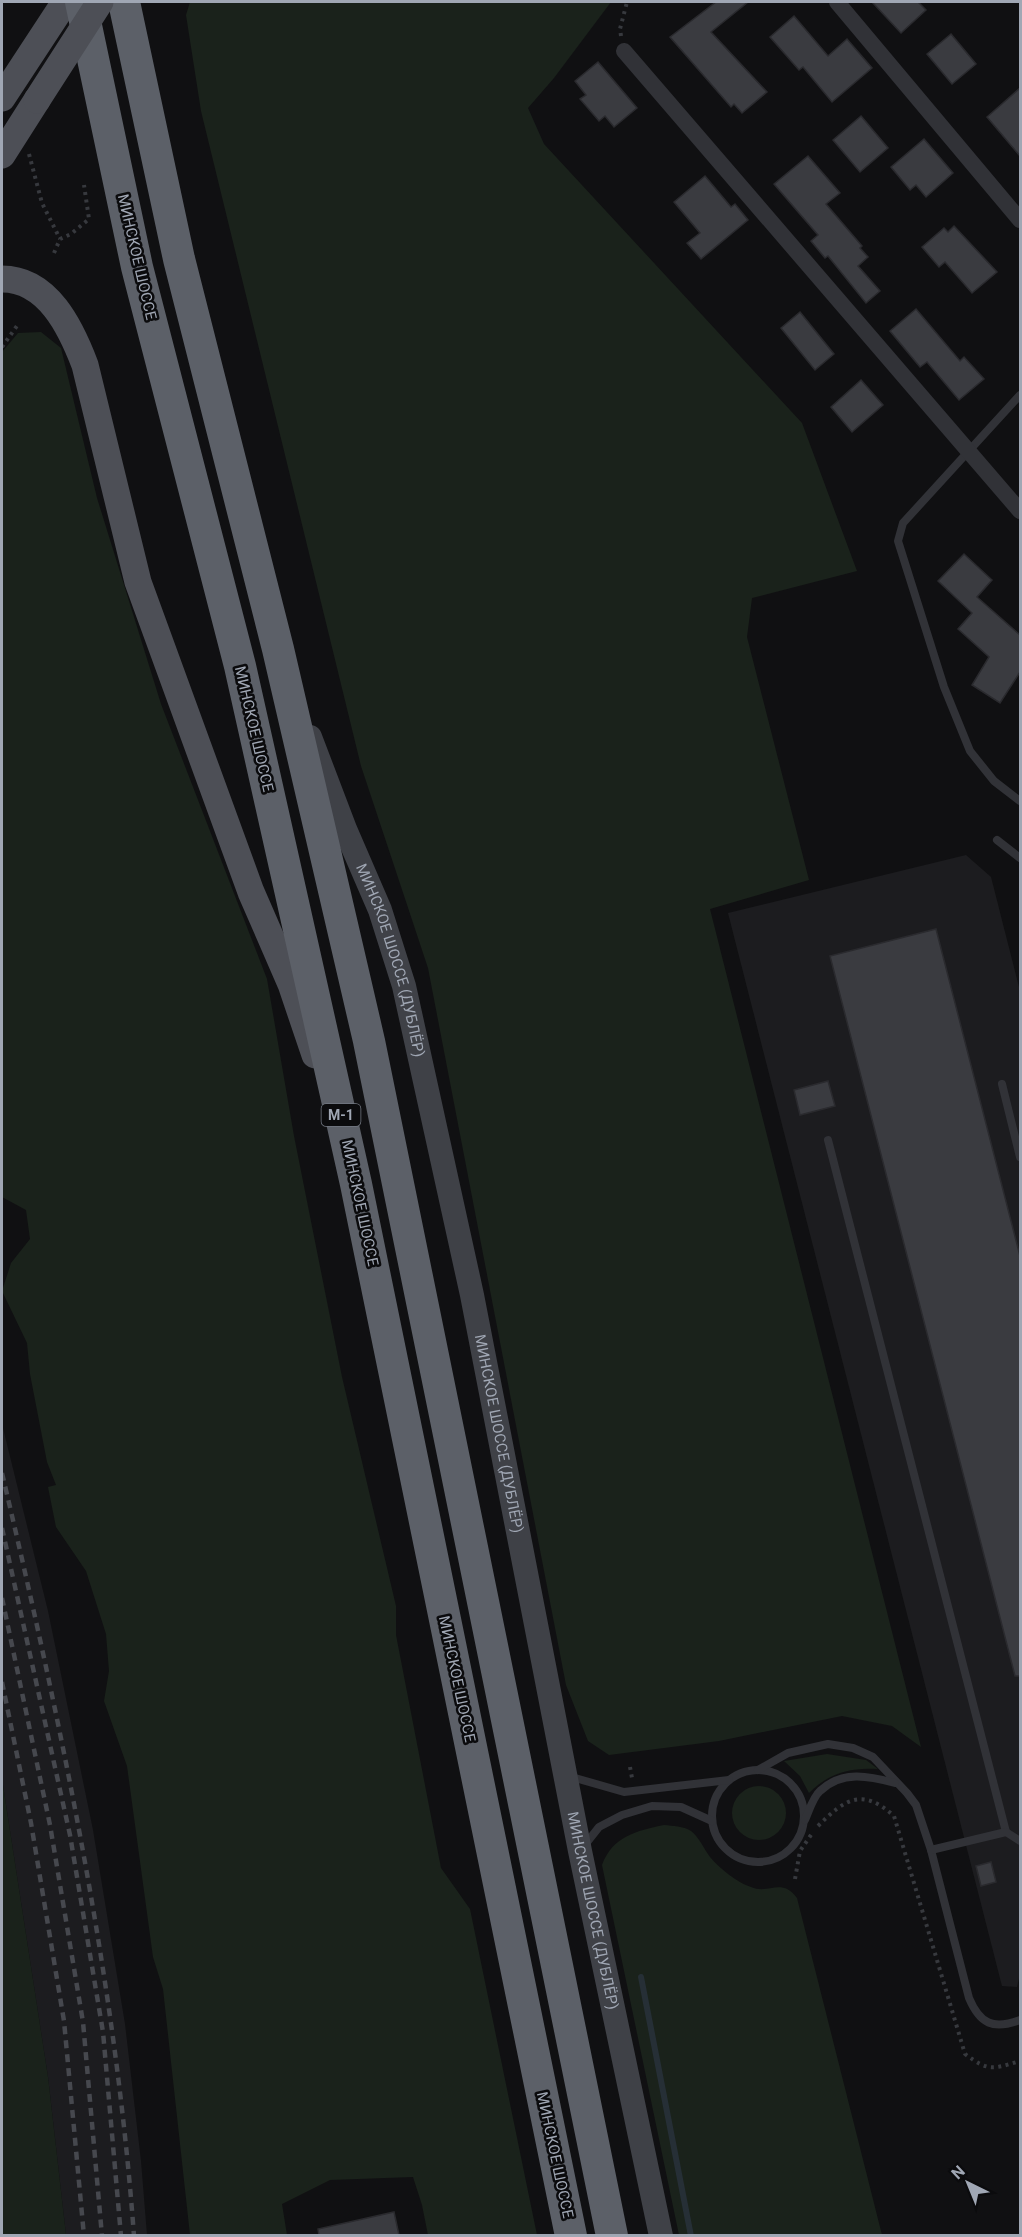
<svg xmlns="http://www.w3.org/2000/svg" width="1022" height="2237" font-family="Roboto,sans-serif">
<style>
.built{fill:#1c1c1f}
.green{fill:#1a221b}
.lines{fill:none;stroke-linecap:round;stroke-linejoin:round}
.stream{stroke:#262f36;stroke-width:6}
.building{fill:#3a3b40;stroke:#2a2a2e;stroke-width:1.5}
.path{stroke:#37393e;stroke-width:4;stroke-dasharray:3 4.5;stroke-linecap:butt}
.lane{stroke:#313237;stroke-width:8}
.street{stroke:#313237;stroke-width:16}
.secondary{stroke:#3f4147;stroke-width:24}
.primary{stroke:#4d4f56;stroke-width:27}
.highway{stroke:#5c6068;stroke-width:32}
.rail{stroke:#46484e;stroke-width:4.5;stroke-dasharray:8 6;stroke-linecap:butt}
.primary-bridge{stroke:#4d4f56;stroke-width:27}
.labels{text-anchor:middle;dominant-baseline:central;stroke-width:5;stroke-linejoin:round;paint-order:stroke}
.shield{fill:#0b0b0d;stroke:#737882;stroke-width:1.5}
.shield-label{font-size:14px;font-weight:bold;fill:#a0a7b4}
.street-label{font-size:15px;fill:#a0a7b4;stroke:#0b0b0d}
</style>
<rect width="100%" height="100%" fill="#101012"/>
<g class="built">
<path d="M 966,855 L 991,877 L 1020,991 L 1020,1974 L 1017,1987 L 1002,1986 L 728,913 Z"/>
<path d="M 2,1424 L 48,1611 L 93,1830 L 125,2024 L 141,2161 L 147,2235 L 66,2235 L 48,2077 L 2,1779 Z"/>
</g>
<g class="green">
<path d="M 190,2 L 611,2 L 554,78 L 528,108 L 544,144 L 802,423 L 857,571 L 752,598 L 747,637 L 809,880 L 710,909 L 921,1747 L 892,1726 L 842,1716 L 719,1741 L 609,1755 L 588,1741 L 566,1685 L 428,968 L 361,766 L 201,111 L 186,15 Z"/>
<path d="M 41,332 L 61,348 L 97,498 L 161,704 L 267,979 L 294,1136 L 342,1377 L 396,1606 L 396,1635 L 441,1868 L 470,1909 L 537,2235 L 428,2235 L 422,2205 L 413,2177 L 330,2180 L 282,2204 L 287,2235 L 190,2235 L 163,1989 L 153,1957 L 127,1766 L 104,1701 L 109,1671 L 106,1634 L 86,1571 L 56,1527 L 48,1487 L 56,1485 L 47,1462 L 30,1374 L 27,1343 L 2,1291 L 11,1263 L 30,1239 L 26,1210 L 2,1197 L 2,352 L 18,333 Z"/>
<path d="M 827,1754 L 866,1760 L 878,1769 C 850,1767 829,1773 809,1793 L 800,1776 L 784,1761 Z"/>
<path d="M 2,1779 L 48,2077 L 66,2235 L 2,2235 Z"/>
<circle cx="759" cy="1813" r="27"/>
<path d="M 664,1825 C 673,1826 683,1826 691,1831 C 699,1837 704,1849 710,1857 C 719,1868 738,1883 751,1887 C 769,1895 781,1877 797,1898 L 882,2235 L 679,2235 L 602,1865 C 613,1836 636,1831 664,1825 Z"/>
</g>
<g class="lines">
<path class="stream" d="M 641,1977 L 691,2236"/>
</g>
<g class="building">
<path d="M 716,2 L 748,2 L 711,32 L 767,92 L 742,113 L 734,104 L 731,107 L 670,37 Z"/>
<path d="M 872,2 L 918,2 L 926,10 L 901,33 Z"/>
<path d="M 794,16 L 828,56 L 847,39 L 872,68 L 832,102 L 803,67 L 799,70 L 770,37 Z"/>
<path d="M 951,34 L 976,64 L 952,84 L 927,54 Z"/>
<path d="M 598,62 L 637,108 L 614,127 L 605,116 L 599,121 L 580,99 L 586,95 L 575,81 Z"/>
<path d="M 1020,88 L 1020,156 L 987,117 Z"/>
<path d="M 861,116 L 888,148 L 860,172 L 833,140 Z"/>
<path d="M 924,139 L 953,173 L 926,197 L 916,185 L 910,190 L 891,167 Z"/>
<path d="M 808,156 L 840,193 L 826,204 L 862,246 L 860,248 L 868,257 L 858,266 L 880,291 L 866,303 L 828,256 L 825,258 L 811,241 L 818,235 L 774,184 Z"/>
<path d="M 705,176 L 731,207 L 735,204 L 748,220 L 701,259 L 687,243 L 700,233 L 674,202 Z"/>
<path d="M 954,226 L 997,272 L 972,293 L 945,262 L 939,267 L 922,247 L 944,228 L 948,232 Z"/>
<path d="M 916,309 L 960,361 L 964,357 L 984,379 L 959,400 L 927,362 L 920,367 L 890,331 Z"/>
<path d="M 800,312 L 834,354 L 815,370 L 781,328 Z"/>
<path d="M 861,380 L 883,405 L 852,432 L 831,407 Z"/>
<path d="M 964,554 L 992,580 L 977,597 L 1020,635 L 1020,672 L 1000,703 L 972,685 L 989,657 L 958,629 L 972,613 L 938,581 Z"/>
<path d="M 936,929 L 1020,1256 L 1020,1676 L 1015,1676 L 830,956 Z"/>
<path d="M 828,1081 L 835,1106 L 800,1115 L 794,1090 Z"/>
<path d="M 991,1862 L 996,1882 L 981,1886 L 976,1866 Z"/>
<path d="M 394,2212 L 399,2235 L 319,2235 L 318,2229 Z"/>
</g>
<g class="lines">
<g class="path">
<path d="M 621,36 L 620,29 L 627,2"/>
<path d="M 29,154 L 42,203 L 60,239"/>
<path d="M 54,253 L 60,239 L 71,234 L 89,219 L 84,185"/>
<path d="M 2,347 L 19,323"/>
<path d="M 630,1767 L 632,1778"/>
<path d="M 818,1826 C 845,1799 862,1787 894,1816 L 965,2054 C 989,2072 993,2069 1020,2061"/>
<path d="M 795,1879 L 800,1851 L 813,1832"/>
</g>
<g class="lane">
<path d="M 1020,395 L 903,523 L 898,541 L 944,687 L 970,751 L 994,781 L 1020,801"/>
<path d="M 997,840 L 1020,858"/>
<path d="M 1002,1084 L 1020,1157"/>
<path d="M 828,1140 L 1006,1832"/>
<circle cx="758" cy="1816" r="46"/>
<path d="M 758,1770 L 788,1753 L 828,1744 L 853,1748 L 873,1757 L 907,1793 L 916,1805 L 931,1850 L 969,1998 C 980,2024 993,2030 1020,2020"/>
<path d="M 568,1776 L 624,1792 L 729,1780"/>
<path d="M 805,1820 C 809,1811 813,1797 820,1791 C 842,1770 869,1776 895,1783"/>
<path d="M 584,1846 L 599,1827 L 622,1815 L 652,1806 L 681,1807 L 712,1821"/>
<path d="M 931,1850 L 1006,1832 L 1020,1841"/>
</g>
<g class="street">
<path d="M 837,2 L 1020,220"/>
<path d="M 624,51 L 1020,511"/>
</g>
<path class="secondary" id="s1" d="M 310,737 L 345,829 L 380,910 L 404,986 L 472,1295 L 580,1851 L 661,2236"/>
<g class="primary">
<path d="M 2,98 L 65,2"/>
<path d="M 2,155 L 37,100"/>
<path d="M 2,279 C 48,279 71,328 85,365 L 138,582 L 251,892 L 291,984 L 315,1055"/>
</g>
<g class="highway">
<path d="M 81,2 L 137,267 L 240,666 L 356,1184 L 571,2236"/>
<path d="M 124,2 L 179,259 L 278,649 L 369,1041 L 612,2236"/>
</g>
<g class="rail">
<path d="M 2,1473 C 61,1724 115,1977 134,2236"/>
<path d="M 2,1528 L 70,1835 L 103,2032 L 121,2236"/>
<path d="M 2,1598 L 50,1825 L 83,2022 L 102,2236"/>
<path d="M 2,1682 L 31,1823 L 64,2021 L 84,2236"/>
</g>
<path class="primary-bridge" d="M 37,100 L 100,2"/>
</g>
<g class="labels">
<rect class="shield" x="321.5" y="1104" width="39" height="22" rx="4.5"/>
<g class="shield-label">
<text x="341" y="1115">М-1</text>
</g>
<g class="street-label">
<text transform="translate(137 257) rotate(77)">МИНСКОЕ ШОССЕ</text>
<text transform="translate(254 729) rotate(77)">МИНСКОЕ ШОССЕ</text>
<text stroke="none"><textPath href="#s1" startOffset="238">МИНСКОЕ ШОССЕ (ДУБЛЁР)</textPath></text>
<text transform="translate(360 1203) rotate(78)">МИНСКОЕ ШОССЕ</text>
<text stroke="none"><textPath href="#s1" startOffset="724">МИНСКОЕ ШОССЕ (ДУБЛЁР)</textPath></text>
<text transform="translate(457 1679) rotate(78)">МИНСКОЕ ШОССЕ</text>
<text stroke="none"><textPath href="#s1" startOffset="1210">МИНСКОЕ ШОССЕ (ДУБЛЁР)</textPath></text>
<text transform="translate(555 2155) rotate(78)">МИНСКОЕ ШОССЕ</text>
</g>
</g>
<rect width="1022" height="2237" fill="none" stroke="#a0a7b4" stroke-width="6"/>
<g transform="translate(968 2183) rotate(317)" stroke="#0b0b0d" stroke-width="4.5" paint-order="stroke">
<path d="M0-4.5L10 22L0 15L-10 22Z" fill="#a0a7b4"/>
<text y="-9" font-size="16" font-weight="bold" text-anchor="middle" fill="#a0a7b4">N</text>
</g>
</svg>
